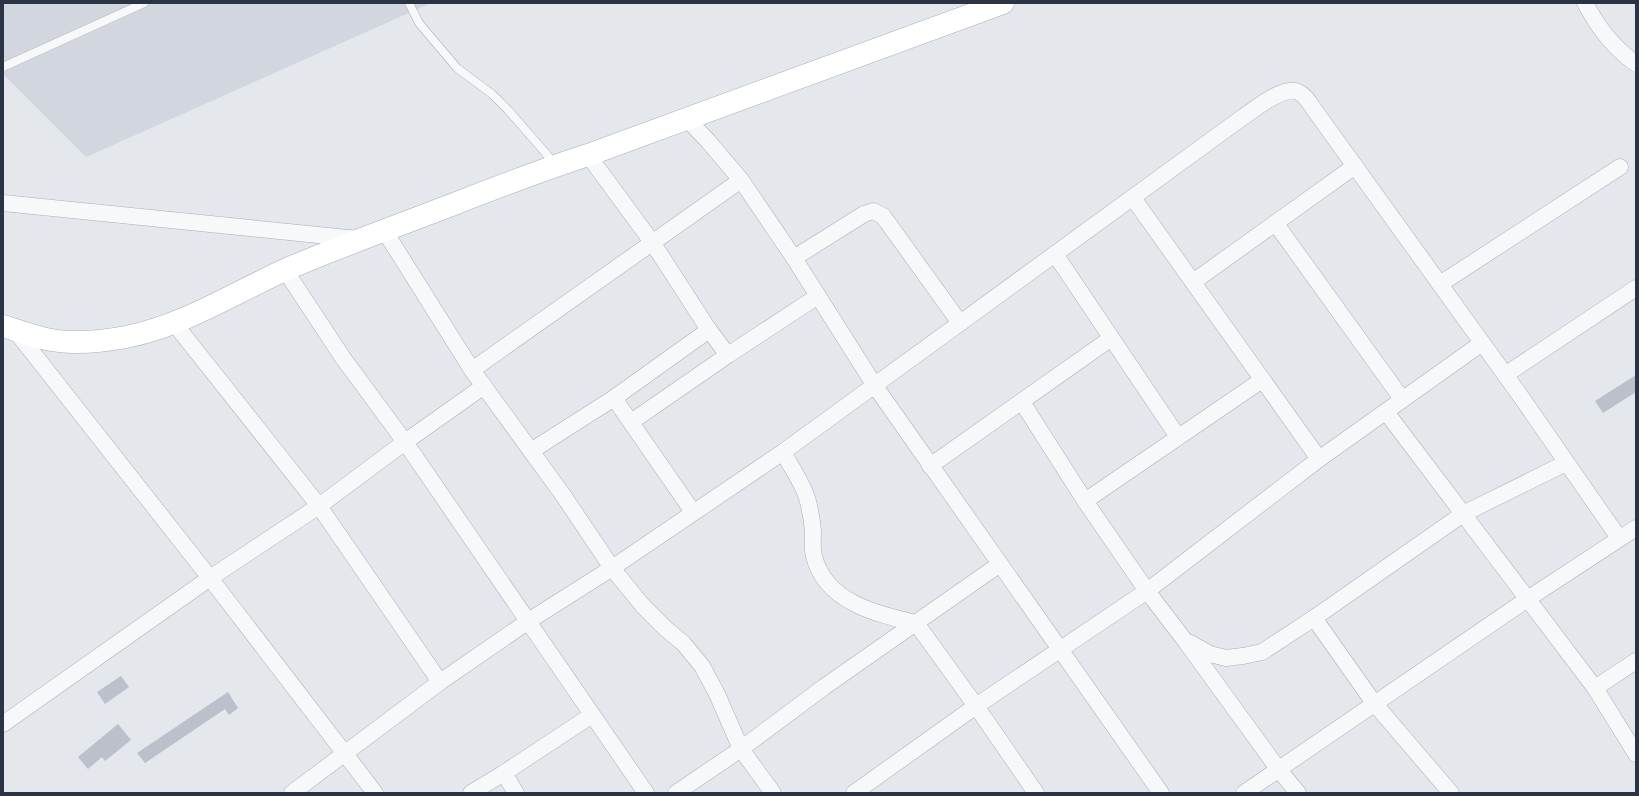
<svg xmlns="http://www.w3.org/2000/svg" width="1639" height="796" font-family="'DejaVu Sans',sans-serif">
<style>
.built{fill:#d2d6de}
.building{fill:#bbc0ca}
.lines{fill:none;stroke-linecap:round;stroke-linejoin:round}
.service-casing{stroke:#a9aeb7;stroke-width:9}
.minor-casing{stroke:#a9aeb7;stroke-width:17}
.secondary-casing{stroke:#a9aeb7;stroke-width:23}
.service{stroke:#f7f8fa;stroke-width:8}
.minor{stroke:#f7f8fa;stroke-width:16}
.secondary{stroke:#fff;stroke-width:22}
</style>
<rect width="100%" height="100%" fill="#e4e7ec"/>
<path class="built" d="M 3,3 L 428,3 L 429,4 L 86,157 L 3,74 Z"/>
<g class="building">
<path d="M 1636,375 L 1636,392 L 1603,413 L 1595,401 Z"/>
<path d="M 121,676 L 129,687 L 105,704 L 97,692 Z"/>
<path d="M 228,692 L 238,708 L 229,715 L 225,709 L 145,763 L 137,753 Z"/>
<path d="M 118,724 L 131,740 L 105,761 L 102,757 L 88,769 L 78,757 Z"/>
</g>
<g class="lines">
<defs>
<g id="service">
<path d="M 409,3 L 419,23 L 457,68 L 492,94 L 508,110 L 556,165"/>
<path d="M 3,67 L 144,3"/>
</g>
<g id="minor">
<path d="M 1585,3 C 1599,29 1613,47 1636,64"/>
<path d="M 686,118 L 708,141 L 741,180 L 794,258 L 875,386 L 1161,793"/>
<path d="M 588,155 L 652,242 L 709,330 L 728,355"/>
<path d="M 1133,198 L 1319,459"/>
<path d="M 3,203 L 358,239"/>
<path d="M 1276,224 L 1402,399"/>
<path d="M 384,230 L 472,370 L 563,495 L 612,568 L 643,606 L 666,629 L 683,643 L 702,666 L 717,694 L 741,749 L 773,793"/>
<path d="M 1055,254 L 1178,437"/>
<path d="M 794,258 L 864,214 L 873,211 L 883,216 L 960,323"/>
<path d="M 285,270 L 343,358 L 405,442 L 646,793"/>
<path d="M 1193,282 L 1355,166"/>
<path d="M 1440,284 L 1620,167"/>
<path d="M 174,323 L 319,506 L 440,682"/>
<path d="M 14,329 L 210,578 L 375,793"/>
<path d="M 472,370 L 741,180"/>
<path d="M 1505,375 L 1636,288"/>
<path d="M 614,398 L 693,512"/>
<path d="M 1022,402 L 1085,501 L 1147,591 L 1186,642 L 1279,770 L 1298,793"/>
<path d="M 1386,412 L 1595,688 L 1636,754"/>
<path d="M 631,422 L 728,355 L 818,296"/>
<path d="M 531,451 L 614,398 L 709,330"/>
<path d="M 783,452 C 790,465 803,484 807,498 C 810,508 812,521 813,531 C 813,539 812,548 814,556 C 825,602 876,614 916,623 L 976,706 L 1036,793"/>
<path d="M 930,466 L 1110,339"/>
<path d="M 1085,501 L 1262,380"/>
<path d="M 1314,618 L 1374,703 L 1451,793"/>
<path d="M 1190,643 L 1210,654 L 1226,658 L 1243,656 L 1262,652 L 1314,618 L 1463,514 L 1566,463"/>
<path d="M 1595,688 L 1636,661"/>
<path d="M 3,724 L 210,578 L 319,506 L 405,442 L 484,386"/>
<path d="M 504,773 L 516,793"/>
<path d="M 292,793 L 440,682 L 527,622 L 612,568 L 783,452 L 1243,117 C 1255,109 1284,85 1298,92 C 1305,95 1309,102 1313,108 L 1519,394 L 1619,538"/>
<path d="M 471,793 L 504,773 L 592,715"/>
<path d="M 676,793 L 741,749 L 824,687 L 1000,564"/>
<path d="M 854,793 L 976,706 L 1147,591 L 1319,459 L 1482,343"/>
<path d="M 1244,793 L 1529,598 L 1636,528"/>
</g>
<path id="secondary" d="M 3,326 C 16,330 29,335 42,338 C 68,345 99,342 126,337 C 183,326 234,293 287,269 C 338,247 389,229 441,209 C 490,190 538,171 588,155 L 1003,3"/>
</defs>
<use href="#service" class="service-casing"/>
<use href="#minor" class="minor-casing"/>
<use href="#secondary" class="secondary-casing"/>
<use href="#service" class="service"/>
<use href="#minor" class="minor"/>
<use href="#secondary" class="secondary"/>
</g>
<rect width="1639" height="796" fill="none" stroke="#2b3445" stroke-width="8"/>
</svg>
